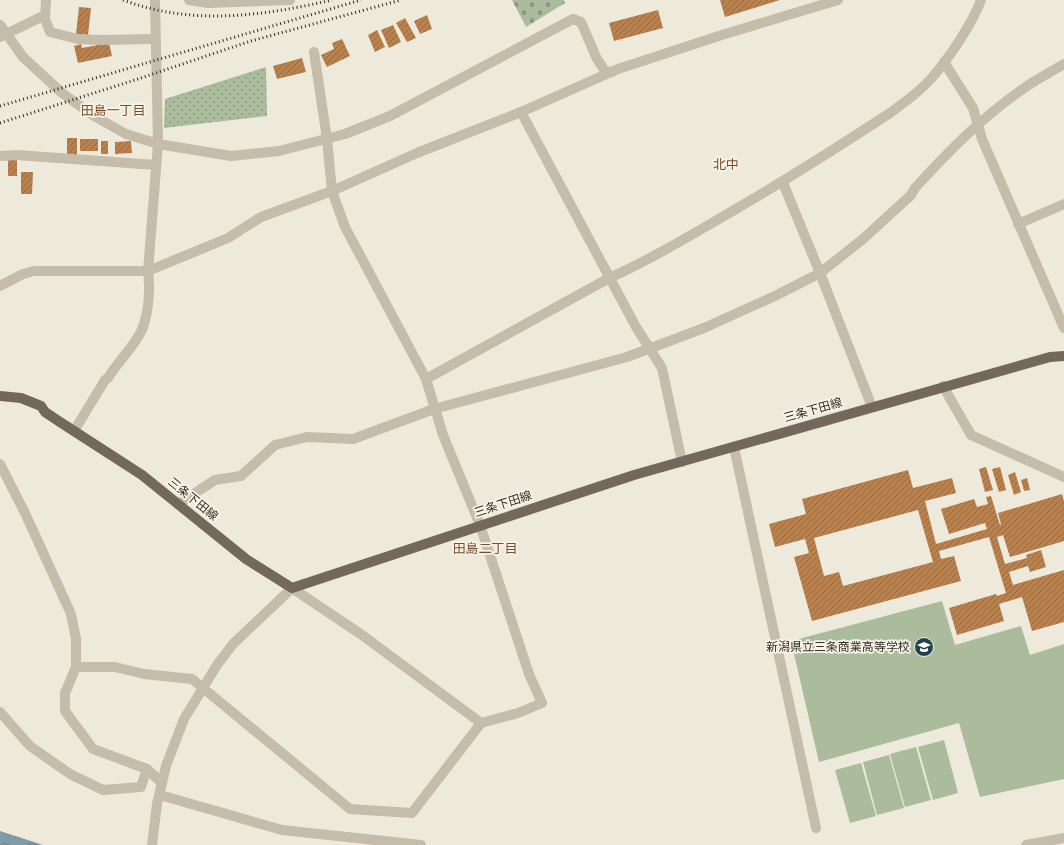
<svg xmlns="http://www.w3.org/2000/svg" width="1064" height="845" font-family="'Work Sans','Noto Sans JP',sans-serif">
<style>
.grass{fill:url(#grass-dots)}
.cemetery{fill:url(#cemetery-stones)}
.garden{fill:#abbc9d}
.water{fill:url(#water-ripples)}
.building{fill:url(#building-hatch);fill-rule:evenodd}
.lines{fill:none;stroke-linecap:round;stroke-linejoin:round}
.minor{stroke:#c5bca9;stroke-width:10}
.major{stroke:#73685b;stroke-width:10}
.rail{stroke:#332e28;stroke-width:3;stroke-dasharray:1 3;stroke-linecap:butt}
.labels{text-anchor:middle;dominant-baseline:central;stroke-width:3.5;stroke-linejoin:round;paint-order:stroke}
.street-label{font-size:12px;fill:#332e28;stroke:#f7f3e7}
.poi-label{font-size:12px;fill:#332e28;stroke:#f7f3e7;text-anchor:end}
.neighbourhood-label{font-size:13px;fill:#794f2a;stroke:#f7f3e7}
</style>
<defs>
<pattern id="grass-dots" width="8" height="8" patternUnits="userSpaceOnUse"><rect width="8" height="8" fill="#abbc9d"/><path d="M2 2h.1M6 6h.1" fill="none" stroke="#8c9980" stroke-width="1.8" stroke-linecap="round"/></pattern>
<pattern id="cemetery-stones" width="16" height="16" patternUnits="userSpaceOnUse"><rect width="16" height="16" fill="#abbc9d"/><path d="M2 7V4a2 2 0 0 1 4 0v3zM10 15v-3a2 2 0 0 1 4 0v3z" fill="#8c9980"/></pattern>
<pattern id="water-ripples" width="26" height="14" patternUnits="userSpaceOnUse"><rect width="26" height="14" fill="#7e9da8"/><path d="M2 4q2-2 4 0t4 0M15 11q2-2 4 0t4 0" fill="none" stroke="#688089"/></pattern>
<pattern id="building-hatch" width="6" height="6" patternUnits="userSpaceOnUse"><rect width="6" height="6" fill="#b88150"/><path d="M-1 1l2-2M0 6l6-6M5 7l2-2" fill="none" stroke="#966a42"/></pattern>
</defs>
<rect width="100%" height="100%" fill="#eeeadb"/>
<path class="grass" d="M 266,67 L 267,116 L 164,128 L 165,99 Z"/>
<path class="cemetery" d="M 512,0 L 564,0 L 565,3 L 526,27 Z"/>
<g class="garden">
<path d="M 942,601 L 955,645 L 1021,626 L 1030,655 L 1064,644 L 1064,779 L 980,797 L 959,723 L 819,762 L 791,641 Z"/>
<path d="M 944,740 L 958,793 L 933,800 L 918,747 Z"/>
<path d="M 916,747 L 931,800 L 905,807 L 890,754 Z"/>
<path d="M 889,755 L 904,808 L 877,815 L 863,762 Z"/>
<path d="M 861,763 L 876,816 L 850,823 L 835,770 Z"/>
</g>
<path class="water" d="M 0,831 L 37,843 L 43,845 L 0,845 Z"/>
<g class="building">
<path d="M 720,0 L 780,0 L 725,17 Z"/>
<path d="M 79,7 L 91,8 L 88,35 L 76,34 Z"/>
<path d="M 658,10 L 663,28 L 614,41 L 609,23 Z"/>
<path d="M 427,15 L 432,29 L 420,34 L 414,21 Z"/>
<path d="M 405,18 L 416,38 L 407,42 L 396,23 Z"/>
<path d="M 393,25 L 401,42 L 389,48 L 381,30 Z"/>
<path d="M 377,30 L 385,47 L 375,52 L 368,35 Z"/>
<path d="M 342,39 L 350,56 L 327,67 L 321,55 L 334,49 L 332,43 Z"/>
<path d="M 109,43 L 112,56 L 78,63 L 74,46 L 81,44 L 82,48 Z"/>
<path d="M 302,58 L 306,72 L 277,79 L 273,66 Z"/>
<rect x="67" y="138" width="10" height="17"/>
<rect x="80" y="139" width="18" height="12"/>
<rect x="101" y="141" width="7" height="13"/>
<path d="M 131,141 L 132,153 L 115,154 L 115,142 Z"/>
<rect x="8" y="160" width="9" height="16"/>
<path d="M 21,172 L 33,172 L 32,194 L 21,194 Z"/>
<path d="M 986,467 L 993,490 L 985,492 L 979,469 Z"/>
<path d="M 1000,467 L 1006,490 L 999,492 L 992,469 Z"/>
<path d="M 908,470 L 913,488 L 952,478 L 956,493 L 925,501 L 936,544 L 987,529 L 985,523 L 949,534 L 941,509 L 974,499 L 977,507 L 988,504 L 986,497 L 991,496 L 1000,525 L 1001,524 L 998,513 L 1062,494 L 1064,501 L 1064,541 L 1010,557 L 1003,535 L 997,537 L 1005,564 L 1027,558 L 1026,555 L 1041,550 L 1046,567 L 1030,572 L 1028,566 L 1009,572 L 1013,585 L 1064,570 L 1064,622 L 1032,631 L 1022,597 L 999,604 L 1004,621 L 957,635 L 949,608 L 996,594 L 997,596 L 1006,593 L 989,537 L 939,551 L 941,559 L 954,556 L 961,581 L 812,621 L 794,557 L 809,553 L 805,539 L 775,547 L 769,524 L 806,514 L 802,499 ZM 918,510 L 933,562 L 843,586 L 839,572 L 824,576 L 814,538 Z"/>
<path d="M 1015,472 L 1021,492 L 1014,495 L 1008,475 Z"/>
<path d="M 1027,478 L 1030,490 L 1024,491 L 1021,480 Z"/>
</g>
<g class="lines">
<g class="minor">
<path d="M 46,0 L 45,19 L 50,32 L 78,39 L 98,40 L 155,39"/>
<path d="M 189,0 L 208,3 L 290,0"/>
<path d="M 0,25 L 23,57 L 62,93 L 94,116 L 126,134 L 158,144 L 231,156 L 279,151 L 345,134 L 390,116 L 573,19 L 581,22 L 597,59 L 605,71 L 612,72"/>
<path d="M 0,37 L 45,15"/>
<path d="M 944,62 L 973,108 L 982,139 L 1064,328"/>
<path d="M 521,112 L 636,327 L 662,368 L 682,462"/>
<path d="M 0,156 L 17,155 L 156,165"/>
<path d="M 783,183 L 820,273 L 872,407"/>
<path d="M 1018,224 L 1064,204"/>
<path d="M 0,286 L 23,274 L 34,271 L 148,271 L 228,238 L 261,217 L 332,191 L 417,153 L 521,112 L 618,69 L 725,34 L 838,0"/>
<path d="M 426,379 L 611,277 C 646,262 679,242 712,223 C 773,188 832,151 890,113 C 906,101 923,89 935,74 C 951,55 972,24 981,0"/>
<path d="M 943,386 L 971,435 L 1064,477"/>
<path d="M 74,431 L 105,380 L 108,378 C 118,361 137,344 143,327 C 149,310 150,288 148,271 L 158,144 L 155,0"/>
<path d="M 734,447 L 816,828"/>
<path d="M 0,464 L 25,513 L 71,614 L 76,639 L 76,667 L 65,693 L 65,711 L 93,749 L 147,769 L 162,783"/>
<path d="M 178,504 L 215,480 L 241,476 L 275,445 L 307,437 L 353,439 L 434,409 L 627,357 L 704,328 L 777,295 L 820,273 L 863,239 L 911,195 L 915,188 C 947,153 980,119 1020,91 C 1033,81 1049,73 1064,64"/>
<path d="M 76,667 L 115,667 L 144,674 L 192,679 L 350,809 L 412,813 L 481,723"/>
<path d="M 0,712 L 30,746 L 70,774 L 103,790 L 141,787 L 147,769"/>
<path d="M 160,795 L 282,830 L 421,845"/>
<path d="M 152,845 L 157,804 L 166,766 L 184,719 L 217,665 L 233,644 L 292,588 L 362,635 L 481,723 L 518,713 L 542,703 L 529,674 L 480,525 L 443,435 L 426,379 L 345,227 L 332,191 L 327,139 L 314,52"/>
<path d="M 1026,845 L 1064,838"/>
</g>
<path class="major" d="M 0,396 L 21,398 L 41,406 L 45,412 L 60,422 L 142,475 L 246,559 L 292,588 L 634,475 L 1050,357 L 1064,356"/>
<g class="rail">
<path d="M 123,0 C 192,26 263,16 332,0"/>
<path d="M 0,106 L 361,0"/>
<path d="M 0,123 L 138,79 L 251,41 L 401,0"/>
</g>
</g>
<defs>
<symbol id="school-disc" viewBox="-11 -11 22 22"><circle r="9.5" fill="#224250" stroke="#f7f3e7"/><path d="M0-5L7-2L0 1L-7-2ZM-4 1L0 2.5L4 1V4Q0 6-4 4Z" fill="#fff"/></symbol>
</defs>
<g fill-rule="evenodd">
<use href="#school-disc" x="913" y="636" width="22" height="22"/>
</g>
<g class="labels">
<g class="street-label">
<text transform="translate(813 410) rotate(-16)">三条下田線</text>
<text transform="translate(193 499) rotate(39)">三条下田線</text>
<text transform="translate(503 504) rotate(-18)">三条下田線</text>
</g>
<g class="poi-label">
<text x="910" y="647">新潟県立三条商業高等学校</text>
</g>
<g class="neighbourhood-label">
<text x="113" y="110">田島一丁目</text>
<text x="726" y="164">北中</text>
<text x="485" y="548">田島二丁目</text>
</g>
</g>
</svg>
